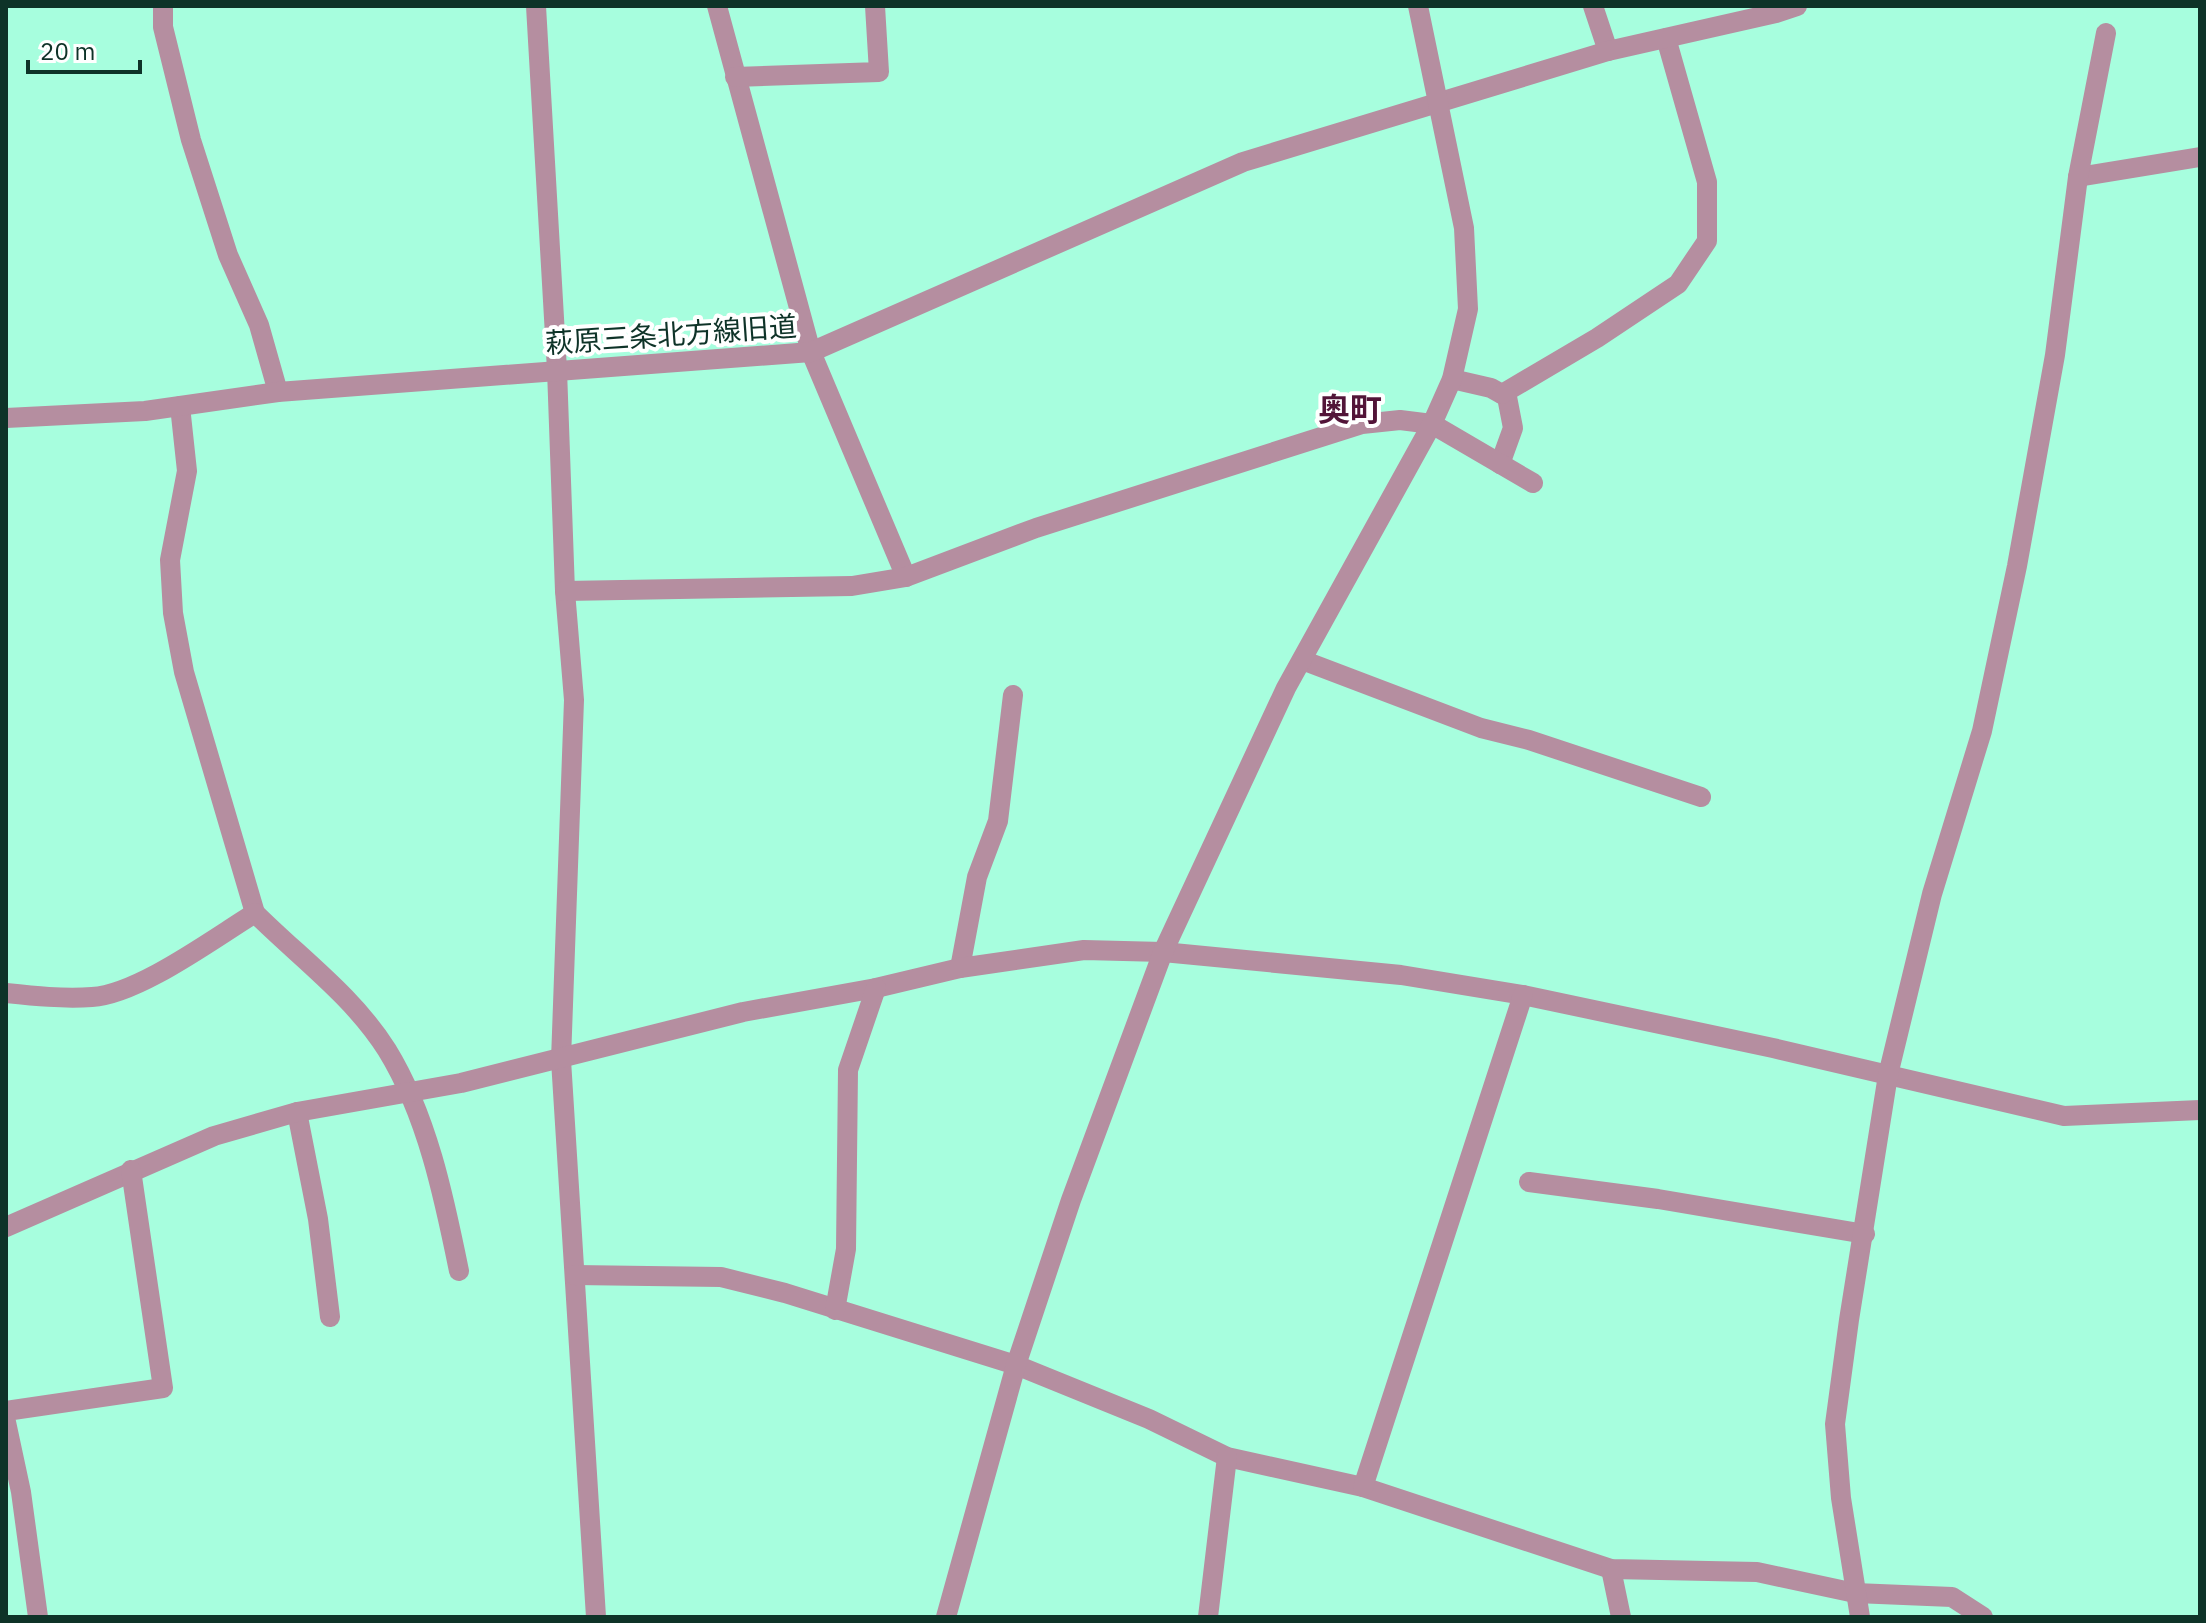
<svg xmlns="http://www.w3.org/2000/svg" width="2206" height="1623" font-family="'IBM Plex Sans','Noto Sans JP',sans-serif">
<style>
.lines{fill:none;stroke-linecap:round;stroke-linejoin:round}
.minor{stroke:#b58ea0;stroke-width:20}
.tertiary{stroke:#b58ea0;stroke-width:20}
.labels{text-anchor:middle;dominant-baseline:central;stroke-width:8;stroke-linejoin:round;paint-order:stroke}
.street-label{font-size:28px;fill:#0e3328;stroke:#fff}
.quarter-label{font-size:32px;font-weight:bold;fill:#521438;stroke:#fff}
</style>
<rect width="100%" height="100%" fill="#a7fede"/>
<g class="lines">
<g class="minor">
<path d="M 163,6 L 163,27 L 191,140 L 228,255 L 259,325 L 278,392"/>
<path d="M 536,6 L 557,370 L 565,591 L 574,700 L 561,1060 L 596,1617"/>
<path d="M 717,6 L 811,352 L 906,577"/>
<path d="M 1593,6 L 1608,51"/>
<path d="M 735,77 L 879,72 L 875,6"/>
<path d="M 2078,177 L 2200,157"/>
<path d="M 1452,379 L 1491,388 L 1507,397 L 1513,428 L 1500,464"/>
<path d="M 1502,394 L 1597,338 L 1678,284 L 1707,241 L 1707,182 L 1666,38"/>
<path d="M 180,406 L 187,471 L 170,560 L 173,613 L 184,672 L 255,913"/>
<path d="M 6,418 L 145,411 L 278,392 L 811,352 L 1243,162 L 1608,51 L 1776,13 L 1797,6"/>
<path d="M 565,591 L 852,586 L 906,577 L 1036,528 L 1362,424 L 1400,420 L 1432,424 L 1533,483"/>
<path d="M 1302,660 L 1481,728 L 1529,740 L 1701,797"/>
<path d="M 960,968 L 977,877 L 998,821 L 1013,695"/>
<path d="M 6,993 C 34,996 63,999 92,997 C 139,994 214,938 255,913 C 299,957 353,996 387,1050 C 427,1115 444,1197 459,1271"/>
<path d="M 297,1112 L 318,1219 L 330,1317"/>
<path d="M 1529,1182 L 1658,1199 L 1865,1234"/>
<path d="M 6,1227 L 214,1136 L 297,1112 L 461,1083 L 743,1012 L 876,988 L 960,968 L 1084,950 L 1163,952 L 1401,975 L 1523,995 L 1773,1048 L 2064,1116 L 2200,1110"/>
<path d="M 575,1275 L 721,1277 L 785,1293 L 1016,1365 L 1149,1419 L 1227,1457 L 1363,1487 L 1611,1569 L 1757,1572 L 1855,1593 L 1952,1597 L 1983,1617"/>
<path d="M 835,1310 L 846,1249 L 848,1070 L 876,988"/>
<path d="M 6,1411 L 163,1388 L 131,1170"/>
<path d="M 6,1422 L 21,1492 L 38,1617"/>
<path d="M 1363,1487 L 1523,995"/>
<path d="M 1611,1569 L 1621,1617"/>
<path d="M 1208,1617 L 1227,1457"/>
<path d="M 1860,1617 L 1841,1498 L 1835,1424 L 1849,1320 L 1888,1075 L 1932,894 L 1982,731 L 2017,566 L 2055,355 L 2078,177 L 2106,33"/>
</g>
<path class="tertiary" d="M 946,1617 L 1016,1365 L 1071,1200 L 1163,952 L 1286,688 L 1432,424 L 1452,379 L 1468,309 L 1464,228 L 1418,6"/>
</g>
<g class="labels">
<g class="street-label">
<text transform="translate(671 334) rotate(-4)">萩原三条北方線旧道</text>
</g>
<g class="quarter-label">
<text x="1350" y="409">奥町</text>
</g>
</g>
<rect width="2206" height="1623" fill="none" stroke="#0e3328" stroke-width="16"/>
<path d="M28 60v12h112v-12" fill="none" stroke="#0e3328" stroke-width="4"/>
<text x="40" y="60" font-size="24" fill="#0e3328" stroke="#ffffff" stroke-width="6" paint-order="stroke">20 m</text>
</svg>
